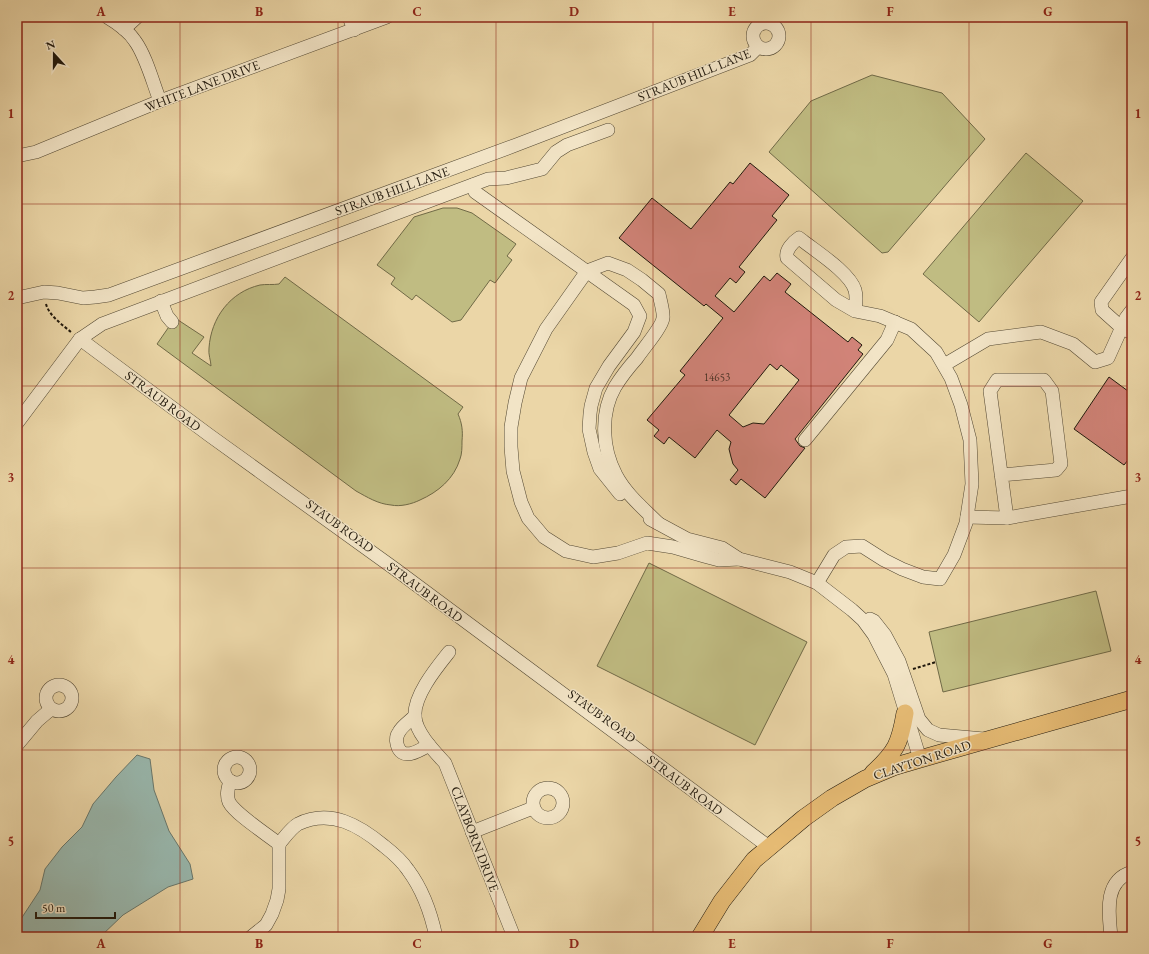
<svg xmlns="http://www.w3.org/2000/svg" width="1149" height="954" font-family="'EB Garamond',serif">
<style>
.green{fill:#c0bc82;stroke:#706a47}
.water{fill:#99b8ae;stroke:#69786d}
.building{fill:#d18378;stroke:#20180c;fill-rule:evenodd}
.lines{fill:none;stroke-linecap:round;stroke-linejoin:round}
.minor-casing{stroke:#534833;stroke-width:14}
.major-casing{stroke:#20180c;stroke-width:18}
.path{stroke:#20180c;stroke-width:2;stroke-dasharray:3 2;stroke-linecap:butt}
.minor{stroke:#f2e4c6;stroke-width:13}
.major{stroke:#e6bb74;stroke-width:17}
.grid{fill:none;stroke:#8f2418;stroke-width:1;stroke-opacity:0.55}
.labels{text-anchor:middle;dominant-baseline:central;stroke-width:3;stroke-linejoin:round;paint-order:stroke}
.number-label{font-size:11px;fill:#4c3327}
.street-label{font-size:13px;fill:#20180c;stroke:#f2e4c6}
.neatline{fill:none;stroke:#8f2418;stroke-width:1.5}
.grid-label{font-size:13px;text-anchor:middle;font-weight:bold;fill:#8f2418}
</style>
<rect width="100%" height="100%" fill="#ebd6a7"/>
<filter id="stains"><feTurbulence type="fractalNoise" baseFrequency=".005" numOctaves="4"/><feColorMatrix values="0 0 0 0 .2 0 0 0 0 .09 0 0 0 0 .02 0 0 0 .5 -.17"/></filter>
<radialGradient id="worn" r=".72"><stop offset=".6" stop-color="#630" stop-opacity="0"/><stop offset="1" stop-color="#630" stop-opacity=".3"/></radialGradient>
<g class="green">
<path d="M 872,75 L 942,93 L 985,139 L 888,252 L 882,253 L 769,152 L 811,101 Z"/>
<path d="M 1026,153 L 1083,201 L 979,322 L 923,274 Z"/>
<path d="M 443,208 L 457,208 L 472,213 L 516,244 L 507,256 L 512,260 L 495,283 L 490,280 L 461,320 L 452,322 L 416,295 L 412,300 L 391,284 L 395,278 L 377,265 L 414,217 Z"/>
<path d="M 285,277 L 463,407 L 458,414 C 462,423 463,431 462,441 C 462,447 462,454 460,459 C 454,479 438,492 420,500 C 412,504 400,507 391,505 C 378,504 367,497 356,491 L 157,344 L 175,318 L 204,337 L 192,353 L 211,366 C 211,361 208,354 209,348 C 211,318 230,292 260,285 C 266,284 273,285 279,284 Z"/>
<path d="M 649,563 L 807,642 L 755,745 L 597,666 Z"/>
<path d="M 1096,591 L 1111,651 L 943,692 L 929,632 Z"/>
</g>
<path class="water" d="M 137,755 L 150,759 L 154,790 L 169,831 L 190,864 L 193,879 L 168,887 L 123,915 L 100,937 L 17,937 L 17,925 L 40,890 L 45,869 L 62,847 L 82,827 L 93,804 L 116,777 Z"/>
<g class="building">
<path d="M 750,163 L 789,195 L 772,216 L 777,220 L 739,267 L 745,272 L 736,283 L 730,278 L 715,296 L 734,312 L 764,276 L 770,281 L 777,273 L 791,284 L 785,292 L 848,342 L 852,337 L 862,345 L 858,350 L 863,354 L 795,439 L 800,446 L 805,448 L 765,498 L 741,479 L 736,485 L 730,480 L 738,470 L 733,464 L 731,457 L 729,449 L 731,442 L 717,430 L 695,458 L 669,437 L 664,444 L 654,436 L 659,430 L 647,420 L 685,375 L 680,371 L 723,318 L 706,304 L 704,306 L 619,238 L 652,198 L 691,229 L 730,182 L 733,184 ZM 770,364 L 777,370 L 781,365 L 799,380 L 764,424 L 753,423 L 743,427 L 729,415 Z"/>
<path d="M 1109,377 L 1132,394 L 1132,455 L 1124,465 L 1074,429 Z"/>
</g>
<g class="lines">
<defs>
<g id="minor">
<path d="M 107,17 C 117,23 128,30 135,41 C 146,56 153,83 160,101"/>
<path d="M 349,17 L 354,30"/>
<circle cx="766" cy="36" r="13"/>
<path d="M 124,29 L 137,17"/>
<path d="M 17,156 L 36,152 L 160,101 L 387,17"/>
<path d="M 473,185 L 475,192 L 634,305 L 640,316 L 634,332 L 609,366 L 596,388 L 591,406 L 590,414 L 589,429 L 594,452 L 600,469 L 620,494"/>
<path d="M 1132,258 L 1101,302 L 1102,310 L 1122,328 L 1132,333"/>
<path d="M 17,298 L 44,292 L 58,293 L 83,298 L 95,297 L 109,295 L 516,145 L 750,55 L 758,47"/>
<path d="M 161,301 L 167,316 L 172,322"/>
<path d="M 80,339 L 209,435 L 395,569 L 769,847"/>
<path d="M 944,365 L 988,339 L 1041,332 L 1073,344 L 1095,362 L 1108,358 L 1126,318 L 1132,310"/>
<path d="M 17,423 L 80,339 L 102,324 L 325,240 L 488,179 L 506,178 L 542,169 L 556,152 L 567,145 L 608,130"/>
<path d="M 805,440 L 887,340 L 895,322"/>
<path d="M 1001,475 L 1056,470 L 1061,464 L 1052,391 L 1044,380 L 997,380 L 990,391 L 1007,518"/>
<path d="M 967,517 L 1007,518 L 1132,496"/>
<path d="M 650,519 L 687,539 L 722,548 L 739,559 L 790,572 L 817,583 L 852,610 L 863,620 L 874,635 L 894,674 L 920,759"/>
<path d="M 658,523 C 643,508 626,494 616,475 C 602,449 600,413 615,387 C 621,377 629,367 637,358 C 643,349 662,327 663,318 C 664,313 660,299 659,294 L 642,280 L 627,270 L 608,263 L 587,271 L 546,329 L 521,378 L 515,403 L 511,427 L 511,447 L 513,471 L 521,502 L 528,518 L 544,537 L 566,551 L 593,557 L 618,553 L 647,543 L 673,547 L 704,556 L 719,560 L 739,559"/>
<path d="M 817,583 L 834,555 L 846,547 L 862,546 L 884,560 L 902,569 L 923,577 L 940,579 L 954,555 L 966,523 L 972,484 L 970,440 L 961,405 L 951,378 L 936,352 L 911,329 L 880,316 L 855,311 L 836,300 L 787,258 C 785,250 793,242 799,238 L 803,241 C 817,252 850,273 855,290 C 857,297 856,304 855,311"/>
<path d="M 870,619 L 874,621 L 885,635 L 899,661 L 919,719 L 928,730 L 939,735 L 984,739"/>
<path d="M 449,652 C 437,667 413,696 415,717 C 416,733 435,752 445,763 L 514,937"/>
<circle cx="59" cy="698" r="13"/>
<path d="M 415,716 C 410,721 402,726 399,732 C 396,736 396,740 397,744 C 401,762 419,751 429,745"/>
<path d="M 17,745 L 37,721 L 51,709"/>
<circle cx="237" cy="770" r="13"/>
<path d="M 230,781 C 228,788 226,795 229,802 C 235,814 268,835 279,844"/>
<circle cx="548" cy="803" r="15"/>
<path d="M 472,832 L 533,808"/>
<path d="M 279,844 C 285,837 291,828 298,824 C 331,808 360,826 384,846 C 393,853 402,861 408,870 C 423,890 431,913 436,937"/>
<path d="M 251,937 L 266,925 L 272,914 L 277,900 L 279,889 L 279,844"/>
<path d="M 1111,937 C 1109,914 1103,881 1132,872"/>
</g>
<g id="major">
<path d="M 873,773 C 896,752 900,743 905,713"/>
<path d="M 700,937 L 722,901 L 754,860 L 804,818 L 832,798 L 865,779 L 896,766 L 920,759 L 1132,699"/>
</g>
</defs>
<use href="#minor" class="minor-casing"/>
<use href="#major" class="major-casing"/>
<g class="path">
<path d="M 46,304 C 49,316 63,325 72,333"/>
<path d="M 913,669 L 936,662"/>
</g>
<use href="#minor" class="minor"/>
<use href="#major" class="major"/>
</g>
<path class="grid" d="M 180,17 L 180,937M 338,17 L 338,937M 496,17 L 496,937M 653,17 L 653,937M 811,17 L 811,937M 969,17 L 969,937M 17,204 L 1132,204M 17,386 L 1132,386M 17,568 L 1132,568M 17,750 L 1132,750"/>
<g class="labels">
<g class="number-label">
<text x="717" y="377">14653</text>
</g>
<g class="street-label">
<text transform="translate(694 75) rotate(-22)">STRAUB HILL LANE</text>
<text transform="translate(202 86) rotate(-21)">WHITE LANE DRIVE</text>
<text transform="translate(392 191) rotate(-20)">STRAUB HILL LANE</text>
<text transform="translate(163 401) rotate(37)">STRAUB ROAD</text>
<text transform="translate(340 526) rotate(36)">STAUB ROAD</text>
<text transform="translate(425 592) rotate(37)">STRAUB ROAD</text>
<text transform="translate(602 716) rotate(36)">STAUB ROAD</text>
<text transform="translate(922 760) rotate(-18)">CLAYTON ROAD</text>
<text transform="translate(685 785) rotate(37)">STRAUB ROAD</text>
<text transform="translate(475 839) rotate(69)">CLAYBORN DRIVE</text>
</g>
</g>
<rect width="1149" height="954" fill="none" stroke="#ebd6a7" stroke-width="44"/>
<g transform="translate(54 54) rotate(339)" stroke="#f2e4c6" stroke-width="3" paint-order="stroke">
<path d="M0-3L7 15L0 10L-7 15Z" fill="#20180c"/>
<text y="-6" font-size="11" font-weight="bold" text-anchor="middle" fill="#20180c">N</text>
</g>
<path d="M36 912v6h79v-6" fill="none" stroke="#20180c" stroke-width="2"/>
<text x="42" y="912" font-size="12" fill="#20180c" stroke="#f2e4c6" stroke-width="3" paint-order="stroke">50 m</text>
<rect x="22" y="22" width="1105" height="910" class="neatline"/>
<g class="grid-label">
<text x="101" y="16">A</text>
<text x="259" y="16">B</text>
<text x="417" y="16">C</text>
<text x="574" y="16">D</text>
<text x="732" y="16">E</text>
<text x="890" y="16">F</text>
<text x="1048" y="16">G</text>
<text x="11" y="118">1</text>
<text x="1138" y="118">1</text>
<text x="11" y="300">2</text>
<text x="1138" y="300">2</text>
<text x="11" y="482">3</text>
<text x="1138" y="482">3</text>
<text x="11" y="664">4</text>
<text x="1138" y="664">4</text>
<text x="11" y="846">5</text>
<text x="1138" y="846">5</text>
<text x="101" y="948">A</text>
<text x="259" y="948">B</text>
<text x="417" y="948">C</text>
<text x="574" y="948">D</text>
<text x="732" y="948">E</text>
<text x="890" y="948">F</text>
<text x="1048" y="948">G</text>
</g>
<rect width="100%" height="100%" filter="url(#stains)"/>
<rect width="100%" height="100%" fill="url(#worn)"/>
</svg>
